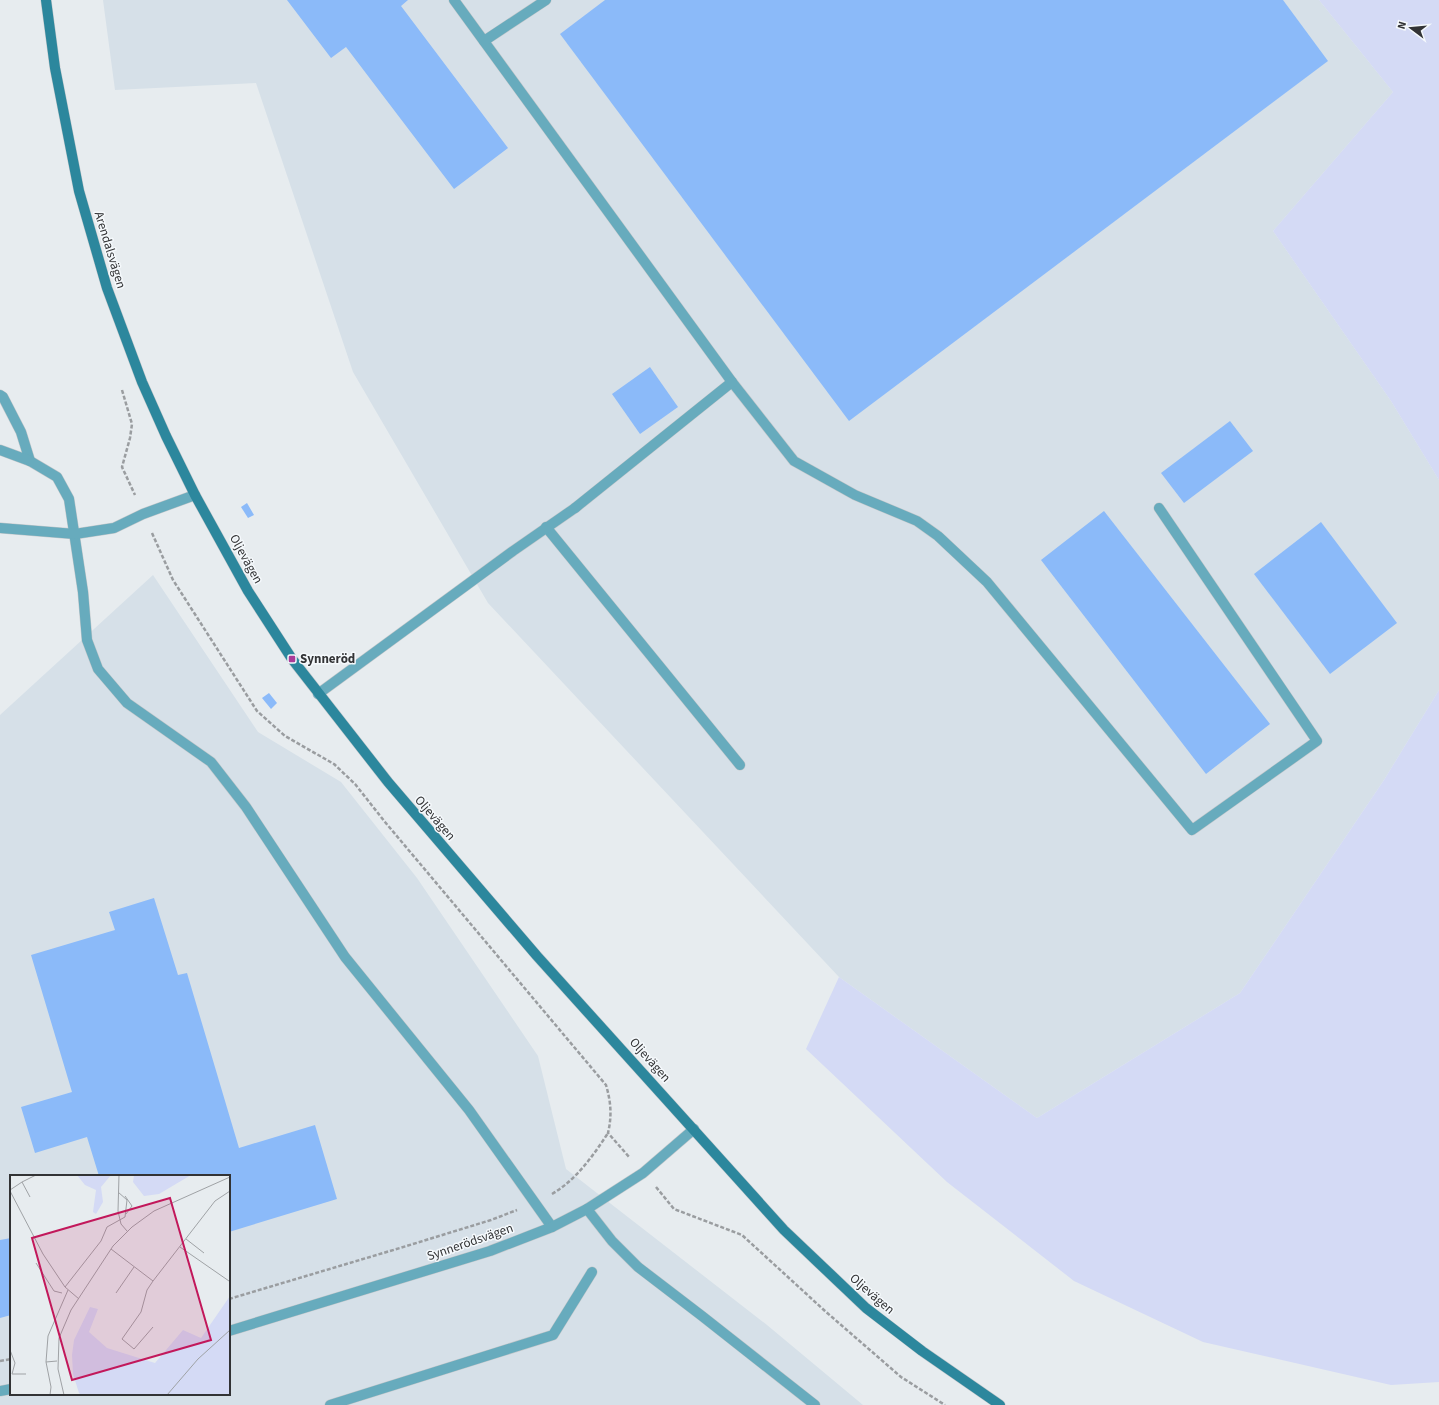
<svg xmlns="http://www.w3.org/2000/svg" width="1439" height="1405" font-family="'Source Sans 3',sans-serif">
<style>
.built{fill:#d6e0e8;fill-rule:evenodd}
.green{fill:#d4daf5}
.building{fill:#8bbaf9}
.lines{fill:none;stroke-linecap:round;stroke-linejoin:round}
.lane-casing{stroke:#c3c7ca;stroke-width:11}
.street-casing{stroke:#c3c7ca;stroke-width:11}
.secondary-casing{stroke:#c3c7ca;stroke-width:11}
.path{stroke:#9a9da0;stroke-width:2.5;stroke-dasharray:4 2;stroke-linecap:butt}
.lane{stroke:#67abbd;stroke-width:10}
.street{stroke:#67abbd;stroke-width:10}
.secondary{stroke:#2c879d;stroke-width:10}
.poi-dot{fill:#aa3b98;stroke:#f5f9fc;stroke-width:1.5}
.labels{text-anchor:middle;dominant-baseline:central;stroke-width:3;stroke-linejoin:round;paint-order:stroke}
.street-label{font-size:13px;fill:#323335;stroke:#f5f9fc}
.poi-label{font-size:13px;font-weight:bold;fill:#323335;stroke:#f5f9fc;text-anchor:start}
.inset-road{fill:none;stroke:#9fa2a5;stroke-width:1}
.view{fill:#c2185b;fill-opacity:0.15;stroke:#c2185b;stroke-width:2}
.inset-edge{fill:none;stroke:#323335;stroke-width:2}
</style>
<rect width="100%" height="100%" fill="#e7ecef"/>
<g class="built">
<path d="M 103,0 L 1319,0 L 1393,92 L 1273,231 L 1391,401 L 1439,480 L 1439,690 L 1384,780 L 1240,993 L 1037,1118 L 839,977 L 488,603 L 353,372 L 256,83 L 115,90 Z"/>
<path d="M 153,575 L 258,732 L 341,782 L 417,878 L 538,1056 L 566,1169 L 767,1325 L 863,1405 L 0,1405 L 0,715 ZM 11,1176 L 229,1176 L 229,1394 L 11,1394 Z"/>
</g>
<g class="green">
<path d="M 1319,0 L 1439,0 L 1439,480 L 1391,401 L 1273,231 L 1393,92 Z"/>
<path d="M 1439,690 L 1439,1382 L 1391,1385 L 1203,1342 L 1074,1281 L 947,1182 L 806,1049 L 839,977 L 1037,1118 L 1240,993 L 1384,780 Z"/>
</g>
<g class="building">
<path d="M 287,0 L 408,0 L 401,6 L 508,148 L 454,189 L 346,47 L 331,58 Z"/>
<path d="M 605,0 L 1283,0 L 1328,61 L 849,421 L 560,34 Z"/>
<path d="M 650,367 L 678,407 L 640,434 L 612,394 Z"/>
<path d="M 1230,421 L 1253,451 L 1184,503 L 1161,473 Z"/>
<path d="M 247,503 L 254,515 L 248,518 L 241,507 Z"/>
<path d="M 1104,511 L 1270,724 L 1206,774 L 1041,560 Z"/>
<path d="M 1321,522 L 1397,623 L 1330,674 L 1254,574 Z"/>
<path d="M 269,693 L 277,703 L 271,709 L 262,698 Z"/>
<path d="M 154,898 L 178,975 L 187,973 L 239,1148 L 315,1125 L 337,1199 L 229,1232 L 229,1176 L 99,1176 L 87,1137 L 35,1153 L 21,1107 L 72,1092 L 31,955 L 115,930 L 109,912 Z"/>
<path d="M 11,1238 L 11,1315 L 0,1318 L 0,1240 Z"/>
</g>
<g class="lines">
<defs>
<g id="lane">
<path d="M 454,0 L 732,382 L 794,461 L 855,495 L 917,521 L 938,536 L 987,582 L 1192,830 L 1317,741 L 1159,508"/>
<path d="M 484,41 L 546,0"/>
<path d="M 0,395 L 3,397 L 21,432 L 30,461"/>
<path d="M 0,450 L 30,461 L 57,477 L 69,499 L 83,592 L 87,640 L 98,669 L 127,703 L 211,762 L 246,807 L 345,957 L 469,1110 L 552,1227"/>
<path d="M 575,508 L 732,382"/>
<path d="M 546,527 L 740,765"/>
<path d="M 587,1209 L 612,1241 L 638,1267 L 702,1316 L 815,1405"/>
<path d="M 330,1405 L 553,1335 L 592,1272"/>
</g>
<g id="street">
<path d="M 0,528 L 75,534 L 114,528 L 143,514 L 195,495"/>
<path d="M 318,694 L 513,551 L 575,508"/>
<path d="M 229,1331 L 490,1251 L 552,1227 L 587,1209 L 643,1173 L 694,1129"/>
<path d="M 0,1391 L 11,1389"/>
</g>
<path id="secondary" d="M 46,0 L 55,68 L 79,191 L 107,288 L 142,382 L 166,436 L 195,495 L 248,591 L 292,659 L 388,782 L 537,956 L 784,1230 L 866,1308 L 922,1351 L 1000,1405"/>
</defs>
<use href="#lane" class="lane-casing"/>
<use href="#street" class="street-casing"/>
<use href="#secondary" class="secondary-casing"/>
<g class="path">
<path d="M 122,390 L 132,424 L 130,438 L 122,467 L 135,495"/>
<path d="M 152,533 L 173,580 L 257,711 L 285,736 L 334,764 L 355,784 L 385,822 L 606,1085 C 611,1102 612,1116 608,1133 L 630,1158"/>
<path d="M 656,1187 L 674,1209 L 742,1235 L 825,1311 L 901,1377 L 945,1405"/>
<path d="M 552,1194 C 576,1180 593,1156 608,1133"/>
<path d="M 229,1299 L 400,1248 L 491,1220 L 517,1210"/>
<path d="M 0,1361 L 11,1359"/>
</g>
<use href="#lane" class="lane"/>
<use href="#street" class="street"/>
<use href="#secondary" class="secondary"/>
</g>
<rect class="poi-dot" x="288" y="655" width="8" height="8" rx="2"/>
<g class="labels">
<g class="street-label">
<text transform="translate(110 250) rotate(73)">Arendalsvägen</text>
<text transform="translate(246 559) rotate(61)">Oljevägen</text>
<text transform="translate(435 818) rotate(49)">Oljevägen</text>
<text transform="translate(650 1060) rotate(48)">Oljevägen</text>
<text transform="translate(470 1242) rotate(-19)">Synnerödsvägen</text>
<text transform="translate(872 1294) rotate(41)">Oljevägen</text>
</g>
<g class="poi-label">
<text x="300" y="659">Synneröd</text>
</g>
</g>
<g transform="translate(10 1175)">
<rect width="220" height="220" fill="#e7ecef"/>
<path d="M 67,0 L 101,0 L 91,12 L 93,27 L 86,39 L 83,37 L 86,15 L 75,10 ZM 124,0 L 181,0 L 149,19 L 134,21 L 123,7 ZM 220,121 L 220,220 L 71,220 L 69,218 L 63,199 L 62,180 L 64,165 L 80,132 L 88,134 L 79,157 L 97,173 L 145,188 L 173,155 L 191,163 Z" fill="#d4daf5"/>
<path class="inset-road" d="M 109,0 L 108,36 L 111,49 L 117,56M 12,7 L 26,0M 0,15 L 12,7 L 20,22M 0,16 L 33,79 L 55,112 L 69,124M 115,21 L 122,31 L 116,39M 176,64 L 194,78M 170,72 L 219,106M 101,74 L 143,106M 26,88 L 44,116 L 52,118M 55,112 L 91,66 L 97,52 L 115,42 L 117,25 L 108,17M 106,118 L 124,92M 143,152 L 124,174 L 112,164 L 131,137 L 137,115 L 143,106 L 205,26 L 220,16M 0,175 L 5,188 L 2,199M 36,187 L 38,161 L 58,115M 2,199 L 16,199M 40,220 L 41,212 L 36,187 L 47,186M 54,220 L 48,194 L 49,163 L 61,135 L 103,71 L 122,52 L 144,36 L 220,2M 157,220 L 188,184 L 220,155"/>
<path class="view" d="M 160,23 L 201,165 L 62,205 L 22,63 Z"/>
<rect width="220" height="220" class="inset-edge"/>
</g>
<g transform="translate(1411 28) rotate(286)" stroke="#f5f9fc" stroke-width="3" paint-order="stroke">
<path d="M0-3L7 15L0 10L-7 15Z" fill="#323335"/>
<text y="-6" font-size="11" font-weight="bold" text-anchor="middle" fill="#323335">N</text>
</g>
</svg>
